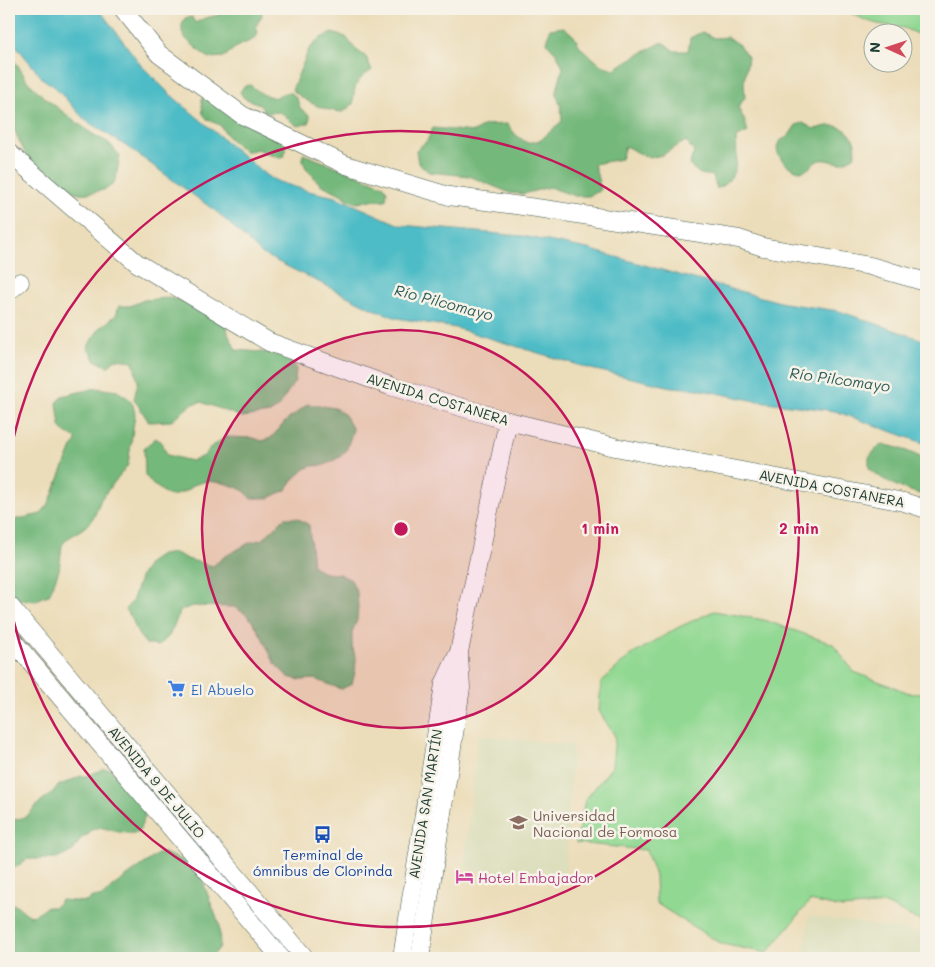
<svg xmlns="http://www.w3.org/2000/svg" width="935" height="967" font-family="Mali,sans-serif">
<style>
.built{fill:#dcdebc}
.green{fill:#91d892;stroke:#588a63}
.forest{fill:#74b87c;stroke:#4a7a58}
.water{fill:#4ebcc6;stroke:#367c7d}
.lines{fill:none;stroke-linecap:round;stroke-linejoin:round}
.minor-casing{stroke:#3e5548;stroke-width:19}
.minor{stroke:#fff;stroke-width:18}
.ring{fill:none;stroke:#c2185b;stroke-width:2.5}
.labels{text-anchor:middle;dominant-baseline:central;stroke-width:5;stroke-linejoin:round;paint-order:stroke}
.street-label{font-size:14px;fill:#1f3d34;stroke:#f7f3e8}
.shop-label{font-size:14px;fill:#366cbe;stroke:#f7f3e8;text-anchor:start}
.education-label{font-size:14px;fill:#785e54;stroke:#f7f3e8;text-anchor:start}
.transit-label{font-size:14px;fill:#164399;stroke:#f7f3e8}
.hotel-label{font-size:14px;fill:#b23c85;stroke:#f7f3e8;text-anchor:start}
.water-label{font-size:15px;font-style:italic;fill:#2b5d58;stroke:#f7f3e8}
.centre{fill:#c2185b;stroke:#f7f3e8;stroke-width:2.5}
.ring-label{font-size:15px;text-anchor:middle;font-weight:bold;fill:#c2185b;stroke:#f7f3e8;stroke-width:5;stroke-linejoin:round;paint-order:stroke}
</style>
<rect width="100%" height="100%" fill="#f7f3e8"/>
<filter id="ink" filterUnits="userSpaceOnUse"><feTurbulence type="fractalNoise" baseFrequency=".02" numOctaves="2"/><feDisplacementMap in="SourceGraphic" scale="10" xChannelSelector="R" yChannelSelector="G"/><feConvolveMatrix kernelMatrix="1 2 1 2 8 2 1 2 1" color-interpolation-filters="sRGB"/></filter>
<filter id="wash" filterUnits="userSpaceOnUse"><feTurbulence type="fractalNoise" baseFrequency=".0096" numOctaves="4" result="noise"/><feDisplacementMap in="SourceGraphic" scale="20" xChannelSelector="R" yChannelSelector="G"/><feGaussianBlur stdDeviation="1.12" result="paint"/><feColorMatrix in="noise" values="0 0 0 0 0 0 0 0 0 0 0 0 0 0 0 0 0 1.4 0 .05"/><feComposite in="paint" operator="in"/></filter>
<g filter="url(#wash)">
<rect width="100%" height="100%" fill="#ecddba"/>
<g class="built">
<path d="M 478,735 L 573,745 L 565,883 L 464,869 Z"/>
<path d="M 809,916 L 926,933 L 926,958 L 803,958 Z"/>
</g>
<g class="green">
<path d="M 843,9 L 926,9 L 926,38 L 904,28 L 878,24 L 865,20 Z"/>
<path d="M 714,611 L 764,620 L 833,644 L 854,672 L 912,694 L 926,692 L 926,922 L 922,922 L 886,904 L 842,908 L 810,901 L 767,953 L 722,944 L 684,921 L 656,903 L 655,876 L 646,850 L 576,843 L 585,800 L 612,767 L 615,736 L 599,711 L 601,682 L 630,656 L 677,628 Z"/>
</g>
<g class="forest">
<path d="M 219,9 L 261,9 L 262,15 L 256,26 L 258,33 L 254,39 L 235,48 L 224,57 L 210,58 L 203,54 L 186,39 L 182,33 L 182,25 L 185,18 L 192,17 L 195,23 L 205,18 L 219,15 Z"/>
<path d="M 564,27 L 574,36 L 581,48 L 601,65 L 614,69 L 638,55 L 663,42 L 674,51 L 688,51 L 690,38 L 702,32 L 714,38 L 727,37 L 739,45 L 748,57 L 744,83 L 745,97 L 738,108 L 744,119 L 748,132 L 736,138 C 737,153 739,170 727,182 C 724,185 720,187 717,189 L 713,176 L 700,174 L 689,165 L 694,152 L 686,141 L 662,155 L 649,158 L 625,146 L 621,159 L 594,164 L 601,190 L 589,196 L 575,196 L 549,187 L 523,194 L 510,193 L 469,176 L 429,172 L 418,163 L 416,150 L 427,141 L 433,128 L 474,132 L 485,125 L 507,124 L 516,135 L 527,143 L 541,140 L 562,121 L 561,107 L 556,94 L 563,67 L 557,54 L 547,43 L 550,29 Z"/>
<path d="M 332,33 L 346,37 L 355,49 L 366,57 L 372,70 C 356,81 354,85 353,104 L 343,112 C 323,111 307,102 292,90 L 309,49 L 319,39 Z"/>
<path d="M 9,56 L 17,64 L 28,82 L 46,99 L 91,133 L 109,143 L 120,156 C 118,163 117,181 112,185 C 109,188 102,191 98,191 C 92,193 85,194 79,193 C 61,188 41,171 29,158 C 20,147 17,132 9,121 Z"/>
<path d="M 250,85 L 262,94 L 275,98 C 288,89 296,91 300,108 L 310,116 L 309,123 L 297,126 L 280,112 L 267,113 L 257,103 L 244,98 L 240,92 L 244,86 Z"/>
<path d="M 208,94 L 285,138 L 286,151 L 283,157 L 276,157 L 257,149 L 251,151 L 244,151 L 228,137 L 220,125 L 208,120 L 203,114 L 202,106 L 202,98 Z"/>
<path d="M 803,123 L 814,129 C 820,128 827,125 834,126 C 849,127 860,143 854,157 C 848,160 842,164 835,162 C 829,161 826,159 820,160 C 812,162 809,172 800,171 C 783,168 765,144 788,137 L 796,125 Z"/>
<path d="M 303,154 L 383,185 L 387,191 L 386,200 L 371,200 L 358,203 L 351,201 L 339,193 L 320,184 L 306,168 L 303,161 Z"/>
<path d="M 168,298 L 187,301 L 227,326 L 228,333 L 236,350 L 271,353 L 290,360 L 296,368 L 295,381 L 283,399 L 280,406 L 270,413 L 242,417 L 201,402 L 192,404 L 171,421 L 149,422 L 134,399 L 138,382 L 133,361 L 115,359 L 108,367 L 95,360 L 91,352 L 87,349 L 92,339 L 100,328 L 116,315 L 119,306 L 130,306 L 144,300 Z"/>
<path d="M 96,388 L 117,391 L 128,398 L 133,405 L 135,414 L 128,465 L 101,499 L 94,517 L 85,527 L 67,539 L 62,545 L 59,570 L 49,595 L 42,597 L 36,601 L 11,599 L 9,595 L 9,521 L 41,514 L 49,503 L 72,447 L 75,444 L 76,440 L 75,437 L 66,434 L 60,426 L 57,403 L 62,396 Z"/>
<path d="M 308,404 L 335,408 L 345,415 L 353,430 L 346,451 L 340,457 L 325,465 L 311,466 L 305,469 L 293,480 L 286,490 L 269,498 L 250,498 L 246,492 L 236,487 L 224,483 L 207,481 L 193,485 L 186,491 L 172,496 L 167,495 L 157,487 L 153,485 L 145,475 L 144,448 L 156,438 L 162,443 L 167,455 L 191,461 L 204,456 L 212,446 L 226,437 L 253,438 L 262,441 L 271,438 L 286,421 Z"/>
<path d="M 880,445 C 896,445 912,453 926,460 L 926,496 C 904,489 886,484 869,468 L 869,457 Z"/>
<path d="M 284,518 L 297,518 L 309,525 L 313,566 L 325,573 L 339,574 L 351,580 L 357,593 L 358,607 L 357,620 L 352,632 L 352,646 L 356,659 L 355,672 L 352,684 L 341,689 L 315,679 L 301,680 L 288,677 L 275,664 L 262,637 L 255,625 L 246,614 L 234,607 L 193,606 L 181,610 L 169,636 L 159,646 L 146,644 L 138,634 L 133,621 L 125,609 L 132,602 L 141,575 L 149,563 L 161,555 L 175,553 L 187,559 L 213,566 L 224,557 L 249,543 L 263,539 Z"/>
<path d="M 103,769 L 110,769 L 147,806 L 144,819 L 138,833 C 125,834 112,831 100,827 L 96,829 L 91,830 L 89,834 L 82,837 L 73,851 L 57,859 L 27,859 L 9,872 L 9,821 L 26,817 L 42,800 L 50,795 L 58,786 L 81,776 L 87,776 Z"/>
<path d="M 164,853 L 192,864 L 199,872 L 219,924 L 220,947 L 211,958 L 9,958 L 9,907 L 14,904 C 21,907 24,914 32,916 L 47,907 L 54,907 L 61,900 L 86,902 L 92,897 L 102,897 L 112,887 L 158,854 Z"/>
</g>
<path class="water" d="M 9,9 L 99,9 L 141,65 L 171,95 L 267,176 L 279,182 L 308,191 L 336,197 L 400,225 L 523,236 L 588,249 L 683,276 L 784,303 L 839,311 L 926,341 L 926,444 L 835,411 L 751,400 L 698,389 L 672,387 L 591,369 L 456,328 L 397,318 L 371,308 L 262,254 L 218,213 L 129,148 L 85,120 L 55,87 L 43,79 L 9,37 Z"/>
</g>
<g filter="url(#ink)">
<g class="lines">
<defs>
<g id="minor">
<path d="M 123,9 L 159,54 L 242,115 L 346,165 L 449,196 L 551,210 L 739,239 L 763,247 L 870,266 L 926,282"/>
<path d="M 9,153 L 137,263 L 269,342 L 390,386 L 508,421 L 615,447 L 904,502 L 926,509"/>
<path d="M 9,291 L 20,282"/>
<path d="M 9,605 L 305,958"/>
<path d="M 9,636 L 281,958"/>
<path d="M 402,958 L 444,684 L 459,652 L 508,421"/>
<path d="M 420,958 L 461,688 L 459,655"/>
</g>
</defs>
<use href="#minor" class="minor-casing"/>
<use href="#minor" class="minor"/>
</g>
</g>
<circle cx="401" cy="529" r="199" fill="#c2185b" fill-opacity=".12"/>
<g class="ring">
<circle cx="401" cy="529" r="199"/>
<path d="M9 460A398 398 0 1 1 9 598"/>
</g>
<defs>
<symbol id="supermarket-bare" viewBox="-9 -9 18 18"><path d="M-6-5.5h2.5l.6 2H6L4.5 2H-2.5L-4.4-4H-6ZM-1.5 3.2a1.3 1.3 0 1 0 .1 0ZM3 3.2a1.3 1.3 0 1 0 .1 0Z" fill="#3f7fe0" stroke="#f7f3e8" stroke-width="2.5" paint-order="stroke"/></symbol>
<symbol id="university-bare" viewBox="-9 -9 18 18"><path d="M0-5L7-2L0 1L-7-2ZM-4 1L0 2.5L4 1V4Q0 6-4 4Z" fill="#8d6e63" stroke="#f7f3e8" stroke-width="2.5" paint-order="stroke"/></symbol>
<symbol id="bus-bare" viewBox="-9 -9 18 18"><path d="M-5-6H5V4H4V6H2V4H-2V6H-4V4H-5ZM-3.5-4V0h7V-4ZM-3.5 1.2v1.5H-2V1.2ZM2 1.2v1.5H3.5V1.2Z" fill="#1a4fb4" stroke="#f7f3e8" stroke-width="2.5" paint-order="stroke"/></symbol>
<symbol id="hotel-bare" viewBox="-9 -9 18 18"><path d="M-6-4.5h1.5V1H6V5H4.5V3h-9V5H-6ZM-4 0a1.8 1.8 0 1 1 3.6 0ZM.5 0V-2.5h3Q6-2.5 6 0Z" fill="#d1479c" stroke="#f7f3e8" stroke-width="2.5" paint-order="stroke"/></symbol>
</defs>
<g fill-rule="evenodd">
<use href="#supermarket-bare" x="164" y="676" width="25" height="25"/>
<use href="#university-bare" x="506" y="810" width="25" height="25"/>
<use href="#bus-bare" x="310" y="822" width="25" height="25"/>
<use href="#hotel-bare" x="452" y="864" width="25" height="25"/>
</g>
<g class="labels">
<g class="street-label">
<text transform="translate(438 399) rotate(17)">AVENIDA COSTANERA</text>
<text transform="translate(832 488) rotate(11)">AVENIDA COSTANERA</text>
<text transform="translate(157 782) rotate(50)">AVENIDA 9 DE JULIO</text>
<text transform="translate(425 804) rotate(-81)">AVENIDA SAN MARTÍN</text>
</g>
<g class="shop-label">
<text x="191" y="689">El Abuelo</text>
</g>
<g class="education-label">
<text x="533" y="815">Universidad<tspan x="533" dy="16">Nacional de Formosa</tspan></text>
</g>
<g class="transit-label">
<text x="323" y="854">Terminal de<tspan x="323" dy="16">ómnibus de Clorinda</tspan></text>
</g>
<g class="hotel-label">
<text x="478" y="877">Hotel Embajador</text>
</g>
<g class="water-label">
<text transform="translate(444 302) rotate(15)">Río Pilcomayo</text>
<text transform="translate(840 379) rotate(8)">Río Pilcomayo</text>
</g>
</g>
<circle cx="401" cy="529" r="8" class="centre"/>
<g class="ring-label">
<text x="600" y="534">1 min</text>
<text x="799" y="534">2 min</text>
</g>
<rect width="935" height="967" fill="none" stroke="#f7f3e8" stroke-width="30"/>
<g transform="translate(888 48) rotate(273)"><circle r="24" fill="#f7f3e8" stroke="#a1aaa0"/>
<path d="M0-4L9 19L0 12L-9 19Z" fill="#d1495b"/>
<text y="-8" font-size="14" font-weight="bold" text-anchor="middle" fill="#1f3d34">N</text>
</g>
</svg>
